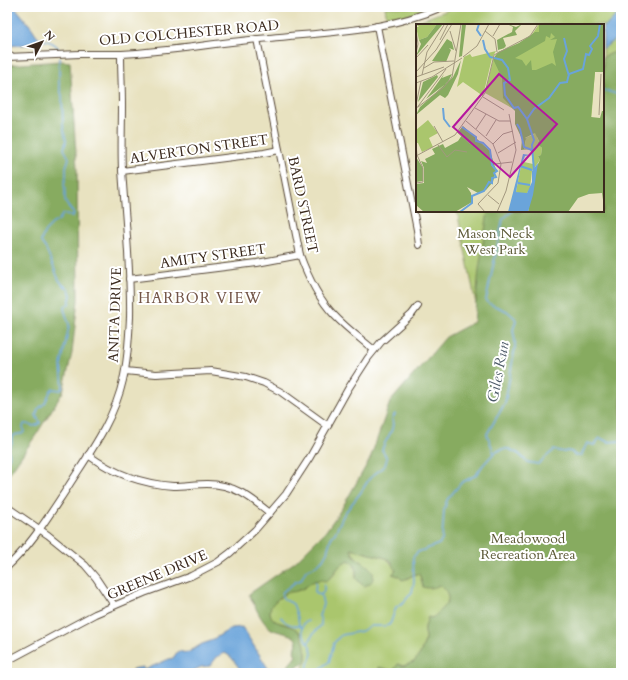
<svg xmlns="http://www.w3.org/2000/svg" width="628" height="680" font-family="Cardo,serif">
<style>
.green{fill:#aac66d;stroke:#727846}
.forest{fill:#87ab60;stroke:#616a3f}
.water{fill:#6aa4da;stroke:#52677c}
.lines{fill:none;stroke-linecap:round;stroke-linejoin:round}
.stream{stroke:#6aa4da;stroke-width:1.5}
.minor-casing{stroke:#554636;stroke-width:8}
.minor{stroke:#fff;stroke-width:6}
.labels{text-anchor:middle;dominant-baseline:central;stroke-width:4;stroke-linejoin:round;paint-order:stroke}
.street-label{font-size:14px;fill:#3b2a1e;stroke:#fff}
.park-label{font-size:14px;fill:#5c5936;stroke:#fff}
.neighbourhood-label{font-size:15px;letter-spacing:1px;fill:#725446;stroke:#fff}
.water-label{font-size:15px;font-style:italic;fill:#4e5b69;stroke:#fff}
.inset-river{fill:none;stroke:#6aa4da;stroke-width:2}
.inset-road{fill:none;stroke:#a3987f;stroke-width:1}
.view{fill:#b5179e;fill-opacity:0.15;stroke:#b5179e;stroke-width:2}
.inset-edge{fill:none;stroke:#3b2a1e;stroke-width:2}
</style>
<rect width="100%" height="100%" fill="#fff"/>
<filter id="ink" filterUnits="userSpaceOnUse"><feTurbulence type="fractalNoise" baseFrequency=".025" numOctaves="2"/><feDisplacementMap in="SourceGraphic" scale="8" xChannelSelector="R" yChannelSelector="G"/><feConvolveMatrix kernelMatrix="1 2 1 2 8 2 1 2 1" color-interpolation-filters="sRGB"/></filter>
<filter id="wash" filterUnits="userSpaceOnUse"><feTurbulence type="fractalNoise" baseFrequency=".012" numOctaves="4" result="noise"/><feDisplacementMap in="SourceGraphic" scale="16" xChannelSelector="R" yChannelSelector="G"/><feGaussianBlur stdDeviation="0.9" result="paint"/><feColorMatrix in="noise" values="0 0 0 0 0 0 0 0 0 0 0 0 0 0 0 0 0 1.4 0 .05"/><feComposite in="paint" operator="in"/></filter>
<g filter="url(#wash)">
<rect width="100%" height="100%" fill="#e8e2c0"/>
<g class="green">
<path d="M 385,7 L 435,7 L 418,13 L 387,20 Z"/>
<path d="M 454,7 L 621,7 L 621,673 L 428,617 L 425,627 L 425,641 L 420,654 L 414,662 L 393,671 L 386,669 L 378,672 L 378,673 L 301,673 L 306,660 L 306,652 L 302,637 L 300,632 L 288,625 L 277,622 L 272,619 L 270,614 L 270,607 L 274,602 L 287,592 L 304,587 L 312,581 L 319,579 L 333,576 C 337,569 341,562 349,560 C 356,565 356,570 356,578 L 372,572 C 367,563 354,560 351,549 L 386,558 C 391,562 393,566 396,572 L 393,574 L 399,576 L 402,579 C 409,580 411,574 419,574 L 422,582 L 484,343 L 457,211 L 603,211 L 603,25 L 419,25 L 418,21 L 443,12 Z"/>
</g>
<g class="forest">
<path d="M 621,44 L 621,673 L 378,673 L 379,667 L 393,671 L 398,664 L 403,666 L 414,662 L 420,654 L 425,641 L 425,627 L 428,617 L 431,618 C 436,616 438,613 441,609 C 443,607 446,605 447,602 C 450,595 445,589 440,585 C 434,588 429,589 423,587 C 421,583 422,579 419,574 C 411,574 409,579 402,580 L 399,576 L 392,574 L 396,571 L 391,561 L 386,558 L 351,549 C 353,562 376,564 373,578 C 372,583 368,585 364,586 L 359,582 L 356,578 L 356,567 L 353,563 L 349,560 C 339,563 335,574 327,581 C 310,577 311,587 297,591 C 294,592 290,592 287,592 C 280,598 266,605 271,616 C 275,626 293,623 300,633 C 305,640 306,651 306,660 L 303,664 L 295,667 L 293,673 L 284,673 L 287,667 L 296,656 L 294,651 C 305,631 279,635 270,628 C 261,622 254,604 249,594 L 295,562 L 326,531 L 342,508 L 370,459 L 390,402 L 446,337 L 474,322 L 479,269 L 488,211 L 603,211 L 603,57 L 617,51 Z"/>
<path d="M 61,61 L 70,62 L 77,169 L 78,300 L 72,353 L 63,392 L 36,435 L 7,477 L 7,65 Z"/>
</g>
<g class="water">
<path d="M 7,7 L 15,7 L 32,28 L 39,39 L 38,42 L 23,45 L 7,46 Z"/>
<path d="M 621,10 L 621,34 L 613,41 L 603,49 L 603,27 L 609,23 Z"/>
<path d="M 242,627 L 271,673 L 243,673 L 231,657 L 225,653 L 217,657 L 210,666 L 201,667 L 188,673 L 134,673 L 132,669 L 143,667 L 144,670 L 169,659 L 173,658 L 178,651 L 187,653 L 202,644 L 208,642 L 232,628 Z"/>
</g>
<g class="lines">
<g class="stream">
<path d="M 39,39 C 47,41 56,42 59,50"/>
<path d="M 603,90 L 617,94 L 621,97"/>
<path d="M 494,453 L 502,449 L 509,449 L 519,454 L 527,462 L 538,464 L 554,450 L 564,452 L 567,451 L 572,452 L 574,455 L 581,456 L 587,443 L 594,445 L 600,438 L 608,442 L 619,441 L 621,442"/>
<path d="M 7,461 C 11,457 9,454 8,449 C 9,447 11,445 12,443 C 12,440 10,439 13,436 C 18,432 27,437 23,427 L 24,424 L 27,424 L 33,426 L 37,425 L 40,423 L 36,415 L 38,409 L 45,403 L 51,390 L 53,389 L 61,390 L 63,387 L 61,365 L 69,326 L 69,324 L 64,309 L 65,306 L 69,304 L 71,295 L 70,292 L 68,288 L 63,285 L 59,280 L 46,249 L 41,242 L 42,238 L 45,231 L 53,223 L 58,221 L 63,214 L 66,214 L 72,217 L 74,214 L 67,205 L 65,200 L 65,189 L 64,184 L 66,177 L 66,167 L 69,158 L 64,149 L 66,141 L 63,125 L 62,96 L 59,84 L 59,58"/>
<path d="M 316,582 L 315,591 L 317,594 L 321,595"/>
<path d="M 281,617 C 285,624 293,626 300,626"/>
<path d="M 302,628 L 304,623 L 308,621"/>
<path d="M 309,642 L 313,634 L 321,625 L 321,620 L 319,616 L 323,604 L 321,595 L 324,591 L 324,584"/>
<path d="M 307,673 L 308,664 L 312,654 L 311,648 L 302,632 L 302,628 L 299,625 L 298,618 L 293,604 C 290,602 287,601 284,599 C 276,592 291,587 295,582 L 301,580 L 306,570 L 312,568 L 320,562 L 323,559 L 327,552 L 331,538 L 335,533 L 344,514 L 361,492 L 369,479 L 385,465 C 388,459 386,455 382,450 C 385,439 396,430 392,419 L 395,414"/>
<path d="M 312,673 L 320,669 L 329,662 L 334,643 L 339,637 L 342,635 L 362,631 L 368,627 L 371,626 L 384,626 L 389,625 L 391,622 L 396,607 L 404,602 L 412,592 L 414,582 L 413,557 L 418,552 L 439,544 L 442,540 L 444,510 L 447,500 L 461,483 L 476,475 L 483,465 L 494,453 L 487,434 L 505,403 L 515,347 L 515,341 L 513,330 L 516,321 L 515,318 L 507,311 L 490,304 L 486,300 L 503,219 L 512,211"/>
</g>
</g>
</g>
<g filter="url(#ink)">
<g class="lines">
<defs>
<g id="minor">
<path d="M 377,26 L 417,230 L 419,245"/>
<path d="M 257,39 L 300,255 C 308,277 318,298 334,315 C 346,328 361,339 374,350"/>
<path d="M 7,57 C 31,56 55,55 80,54 C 94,54 108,54 122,54 C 172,51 221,42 270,38 C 328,32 388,31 442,7"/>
<path d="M 122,171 L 264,153 L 279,150"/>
<path d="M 129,279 L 257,263 L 300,255"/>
<path d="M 125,371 L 156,374 L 211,371 L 246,377 L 264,383 L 281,392 L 328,426"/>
<path d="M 88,455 C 113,473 142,484 173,486 C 185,486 196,484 207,484 C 234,484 250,497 270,513"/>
<path d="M 7,507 L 48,535 L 85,565 L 96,578 L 114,605"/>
<path d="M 7,567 C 31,545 48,517 66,490 C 88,455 114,421 123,380 C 128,360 129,338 130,317 C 131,268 125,218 122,169 C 121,148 122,126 122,105 C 122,88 121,71 121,54"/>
<path d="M 7,661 L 95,614 L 144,593 L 191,576 L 218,562 L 230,553 L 255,530 L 286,494 L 310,457 L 348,389 L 368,358 L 381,342 L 412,314 L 418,306"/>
</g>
</defs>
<use href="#minor" class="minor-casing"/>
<use href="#minor" class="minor"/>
</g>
</g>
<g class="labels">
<g class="street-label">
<text transform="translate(189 33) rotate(-5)">OLD COLCHESTER ROAD</text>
<text transform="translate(199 149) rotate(-8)">ALVERTON STREET</text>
<text transform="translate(303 205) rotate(78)">BARD STREET</text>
<text transform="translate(213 256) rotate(-8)">AMITY STREET</text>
<text transform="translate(115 315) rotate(-88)">ANITA DRIVE</text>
<text transform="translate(157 575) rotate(-23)">GREENE DRIVE</text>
</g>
<g class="park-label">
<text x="495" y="233">Mason Neck<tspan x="495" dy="16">West Park</tspan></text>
<text x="528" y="538">Meadowood<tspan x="528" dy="16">Recreation Area</tspan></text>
</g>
<g class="neighbourhood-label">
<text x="200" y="298">HARBOR VIEW</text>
</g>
<g class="water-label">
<text transform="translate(498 372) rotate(-79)">Giles Run</text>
</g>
</g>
<g transform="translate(416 24)">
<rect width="188" height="188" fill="#e8e2c0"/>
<path d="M 0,0 L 21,0 L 11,13 L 3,16 L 0,3 L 3,3 ZM 123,0 L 188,0 L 188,48 L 179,48 L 175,98 L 121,113 L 123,117 L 121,120 L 126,124 L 125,131 L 122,132 L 124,136 L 116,147 L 114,164 L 111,169 L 106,170 L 100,168 L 105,142 L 108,138 L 117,140 L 115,126 L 108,125 L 110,115 L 113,115 L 109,114 L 118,110 L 101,87 L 69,69 L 77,36 L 115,12 ZM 80,27 L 76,34 L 67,72 L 47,58 L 41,63 L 48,33 L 54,30 L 56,33 ZM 12,96 L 22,109 L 13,114 L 17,123 L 6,128 L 2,119 L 0,119 L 0,106 Z" fill="#aac66d"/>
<path d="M 21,0 L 27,0 L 0,32 L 5,20 L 3,16 L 11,13 ZM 46,0 L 50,0 L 46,32 L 43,33 ZM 91,0 L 100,3 L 106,0 L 99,7 L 101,11 L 87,14 L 90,22 L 88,24 L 92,23 L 82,26 L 81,16 L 96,8 L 97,3 ZM 123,0 L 188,0 L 188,48 L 179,48 L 175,93 L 184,94 L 186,87 L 188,87 L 188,183 L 186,169 L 173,170 L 162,174 L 152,188 L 112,188 L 120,144 L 124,136 L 122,132 L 125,131 L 126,124 L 121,120 L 123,117 L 119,109 L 109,114 L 113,115 L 110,115 L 108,125 L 114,125 L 116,129 L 113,125 L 105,126 L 106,115 L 99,100 L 99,87 L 87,74 L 86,54 L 77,35 L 82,28 L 103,19 L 119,8 L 123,8 ZM 135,9 L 139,13 L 134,16 L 141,15 L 137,28 L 140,42 L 136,39 L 120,46 L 116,46 L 115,36 L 110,42 L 106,36 L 99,34 L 129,17 L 130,12 L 134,14 ZM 31,15 L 36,18 L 38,26 L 33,24 L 35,26 L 30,38 L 16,37 ZM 45,36 L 42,50 L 32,71 L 29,74 L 24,71 L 0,91 L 4,83 L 37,53 ZM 28,50 L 26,54 L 36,50 L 32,58 L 10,75 ZM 21,51 L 22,53 L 2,78 L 7,58 ZM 47,102 L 74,127 L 80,146 L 77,158 L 70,166 L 62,169 L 51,163 L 55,169 L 56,178 L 39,188 L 8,188 L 0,181 L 0,160 L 8,159 L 8,144 L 5,137 L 11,139 L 9,135 L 19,130 L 16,125 L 27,120 L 29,124 L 42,117 L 46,111 L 42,108 ZM 0,133 L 7,144 L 7,157 L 0,158 Z" fill="#87ab60" fill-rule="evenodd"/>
<path d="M 107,130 L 114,131 L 109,132 L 105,142 L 100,168 L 111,169 L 116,158 L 116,147 L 122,139 L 117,171 L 112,188 L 92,188 Z" fill="#6aa4da"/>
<path class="inset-river" d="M 63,0 L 61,6 L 65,12M 148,14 L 151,27 L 148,35 L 153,52M 67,16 L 69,25 L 74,33 L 86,36 L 92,44 L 94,56 L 88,59 L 89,71 L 98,84 L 102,83 L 111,95 L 118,116 L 116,121 L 118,147M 27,84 L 28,95 L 34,103M 111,95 L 118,85 L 133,74 L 144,59 L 151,58 L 153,50 L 167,45 L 170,30 L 173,31 L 176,25 L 174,22 L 182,12 L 184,0M 101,100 L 104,105 L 108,123 L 116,126M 104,142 L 116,146M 102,159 L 114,161M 44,188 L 56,179 L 56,172 L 68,167 L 73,158 L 76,159 L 76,154 L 80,153 L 78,149 L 81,147 L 76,141 L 74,126 L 67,119 L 60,117 L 60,113 L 46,103"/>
<path class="inset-road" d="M 0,6 L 2,20 L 0,29M 34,7 L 40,27M 69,7 L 79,15 L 81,28M 77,12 L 84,0M 24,16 L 32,0M 47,33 L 61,22 L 73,0M 0,34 L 12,21M 8,44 L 18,38 L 38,37M 0,48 L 20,26 L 36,0M 6,51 L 11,28 L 28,1M 0,53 L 28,43M 0,59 L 16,53 L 46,34M 67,73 L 88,86M 0,81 L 5,57M 2,83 L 28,63 L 36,53 L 45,0M 59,84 L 83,97 L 94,97M 0,85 L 30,45M 183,91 L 185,50M 50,97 L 77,120 L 85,140 L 82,159 L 62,180 L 69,188M 18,102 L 27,118M 60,105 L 70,90M 41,108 L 54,120M 70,112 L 80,96M 0,120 L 1,131 L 7,144 L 7,158 L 0,159M 77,120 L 87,110 L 97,107M 22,121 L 31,133 L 39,126 L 51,128M 82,129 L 100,118M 0,132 L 39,111 L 69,69 L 78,31 L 114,12 L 122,0M 79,140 L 96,138M 72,171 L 83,180M 81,188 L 90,167 L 100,126 L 93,90"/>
<path class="view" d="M 83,50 L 141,100 L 94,153 L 37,103 Z"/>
<rect width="188" height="188" class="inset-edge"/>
</g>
<rect width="628" height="680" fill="none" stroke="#fff" stroke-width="24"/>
<g transform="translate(42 42) rotate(49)" stroke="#ffffff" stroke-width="3" paint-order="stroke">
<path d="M0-3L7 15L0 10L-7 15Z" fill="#3b2a1e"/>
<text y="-6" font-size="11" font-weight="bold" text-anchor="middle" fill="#3b2a1e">N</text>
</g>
</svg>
